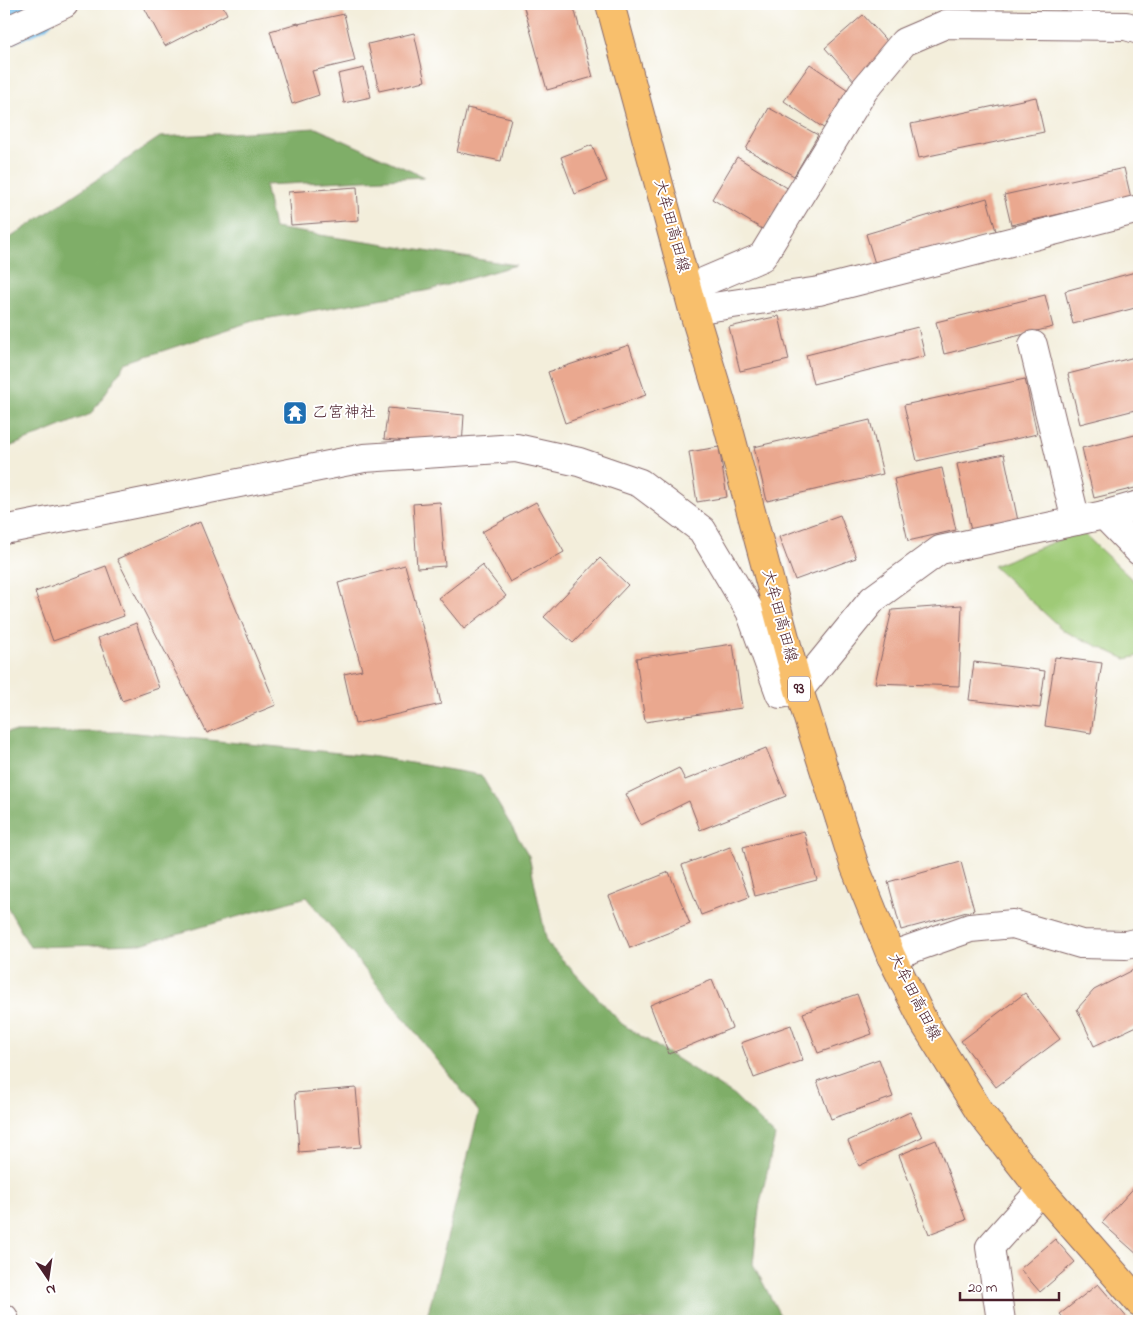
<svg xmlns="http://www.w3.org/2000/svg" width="1143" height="1325" font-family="'Indie Flower','Klee One',sans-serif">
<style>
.green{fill:#9fca77;stroke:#747451}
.forest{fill:#7fae68;stroke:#64664a}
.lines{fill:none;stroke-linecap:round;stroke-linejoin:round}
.river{stroke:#74bfed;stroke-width:60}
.building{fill:#eaa88f}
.minor-casing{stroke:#856769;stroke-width:30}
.major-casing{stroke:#856769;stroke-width:30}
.minor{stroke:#fff;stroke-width:28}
.major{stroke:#f8bf6c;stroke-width:28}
.labels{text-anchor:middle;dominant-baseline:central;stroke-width:4;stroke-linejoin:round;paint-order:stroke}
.shield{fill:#fff;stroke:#80626b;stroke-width:1}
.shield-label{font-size:15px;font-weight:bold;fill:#4a1f2b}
.street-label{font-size:16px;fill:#4a1f2b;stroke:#fff}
.poi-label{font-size:16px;fill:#4a1f2b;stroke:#fff;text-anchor:start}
</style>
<rect width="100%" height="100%" fill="#fff"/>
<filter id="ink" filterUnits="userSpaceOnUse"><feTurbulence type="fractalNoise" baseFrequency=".02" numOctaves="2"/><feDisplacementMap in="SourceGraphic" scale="10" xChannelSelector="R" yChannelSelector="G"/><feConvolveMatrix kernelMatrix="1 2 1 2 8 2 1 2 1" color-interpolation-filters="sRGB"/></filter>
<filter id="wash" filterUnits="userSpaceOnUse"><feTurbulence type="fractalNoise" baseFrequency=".0096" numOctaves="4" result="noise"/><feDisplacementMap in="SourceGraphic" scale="20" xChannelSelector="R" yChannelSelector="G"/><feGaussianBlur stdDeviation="1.12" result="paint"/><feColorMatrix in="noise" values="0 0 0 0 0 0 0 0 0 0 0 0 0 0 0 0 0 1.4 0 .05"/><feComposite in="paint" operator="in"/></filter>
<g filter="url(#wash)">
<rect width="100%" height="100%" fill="#f3eedb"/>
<path class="green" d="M 1081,531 L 1139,586 L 1139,656 L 1126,659 L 1064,631 L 993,566 Z"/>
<g class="forest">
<path d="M 316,128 L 424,177 L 265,185 L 274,228 L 516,265 L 430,290 L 253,321 L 126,363 L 91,414 L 4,449 L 4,242 L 160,137 Z"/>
<path d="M 8,732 L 127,732 L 370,756 L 481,775 L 529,856 L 547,943 L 622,1024 L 735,1096 L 775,1136 L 759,1208 L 753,1264 L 783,1321 L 426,1321 L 479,1112 L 307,897 L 141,944 L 30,947 L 4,901 L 4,738 Z"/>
</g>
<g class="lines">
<path class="river" d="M 4,15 L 29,4"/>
</g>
<g id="blocks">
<g class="building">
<path d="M 150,4 L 222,4 L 227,14 L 165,46 L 144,7 Z"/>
<path d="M 523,4 L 573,4 L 593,77 L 547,90 Z"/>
<path d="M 344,14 L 355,61 L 312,71 L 319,95 L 292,104 L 270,31 L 298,23 L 298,24 Z"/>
<path d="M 863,15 L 893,48 L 855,82 L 825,48 Z"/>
<path d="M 414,33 L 425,81 L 379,91 L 368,44 Z"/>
<path d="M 810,64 L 851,92 L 825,129 L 784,101 Z"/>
<path d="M 364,68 L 371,97 L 344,103 L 338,74 Z"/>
<path d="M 1036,97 L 1044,132 L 919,158 L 911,124 Z"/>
<path d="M 467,108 L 511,118 L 501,161 L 457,152 Z"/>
<path d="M 769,108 L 818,135 L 794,176 L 746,149 Z"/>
<path d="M 592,145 L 607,181 L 575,194 L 561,157 Z"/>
<path d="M 737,157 L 789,189 L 764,230 L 712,199 Z"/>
<path d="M 1124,168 L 1131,198 L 1011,225 L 1004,195 Z"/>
<path d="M 357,187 L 359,220 L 291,225 L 288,192 Z"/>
<path d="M 987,198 L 996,231 L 876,267 L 866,234 Z"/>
<path d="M 1139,271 L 1139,307 L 1073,324 L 1065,291 Z"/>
<path d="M 1045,295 L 1053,327 L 944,354 L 936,322 Z"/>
<path d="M 779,316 L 789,360 L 740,371 L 729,327 Z"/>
<path d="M 918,327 L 925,356 L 813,384 L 806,355 Z"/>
<path d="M 629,345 L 646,395 L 565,423 L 548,372 Z"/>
<path d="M 1139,356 L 1139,409 L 1080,424 L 1068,374 Z"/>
<path d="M 1025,379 L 1037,434 L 917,461 L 904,405 Z"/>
<path d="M 388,408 L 464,415 L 462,446 L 384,439 Z"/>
<path d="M 870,420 L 883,474 L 767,501 L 754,447 Z"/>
<path d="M 1139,434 L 1139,487 L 1094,498 L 1082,448 Z"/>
<path d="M 719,447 L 727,497 L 697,502 L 689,452 Z"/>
<path d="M 1004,454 L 1018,521 L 971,531 L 957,464 Z"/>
<path d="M 942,468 L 956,530 L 908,541 L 894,479 Z"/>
<path d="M 440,502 L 445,566 L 417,568 L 413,504 Z"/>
<path d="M 536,502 L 564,552 L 510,582 L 482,532 Z"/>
<path d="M 840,515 L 856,558 L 795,580 L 779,537 Z"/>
<path d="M 200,522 L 276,705 L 207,733 L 117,559 Z"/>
<path d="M 600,558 L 628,585 L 573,643 L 544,617 Z"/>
<path d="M 405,565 L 430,654 L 441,704 L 355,724 L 344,674 L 362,670 L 338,583 Z"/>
<path d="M 482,565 L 506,596 L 464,629 L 439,598 Z"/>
<path d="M 106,566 L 124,616 L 53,641 L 35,592 Z"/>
<path d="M 962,605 L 959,686 L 875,683 L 892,610 Z"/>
<path d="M 136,623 L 159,688 L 122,701 L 98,638 Z"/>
<path d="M 733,644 L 742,708 L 645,722 L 636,658 Z"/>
<path d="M 1055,657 L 1102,663 L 1091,733 L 1045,726 Z"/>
<path d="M 974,662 L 1045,671 L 1040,708 L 969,700 Z"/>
<path d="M 766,748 L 786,796 L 700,830 L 689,801 L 641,825 L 626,794 L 679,768 L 685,780 Z"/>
<path d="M 804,831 L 817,880 L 755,896 L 743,847 Z"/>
<path d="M 730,847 L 749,897 L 701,915 L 682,865 Z"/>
<path d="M 961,862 L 974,910 L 901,930 L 888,882 Z"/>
<path d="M 669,872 L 690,924 L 630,948 L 609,896 Z"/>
<path d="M 1139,967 L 1139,1025 L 1094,1046 L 1077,1009 L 1094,990 Z"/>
<path d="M 712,980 L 732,1028 L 669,1054 L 650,1005 Z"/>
<path d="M 1025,993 L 1060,1039 L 996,1087 L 961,1041 Z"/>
<path d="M 857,994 L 872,1034 L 818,1053 L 803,1013 Z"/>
<path d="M 791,1025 L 803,1060 L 754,1078 L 741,1043 Z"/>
<path d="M 879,1059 L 893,1097 L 831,1119 L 817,1081 Z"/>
<path d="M 356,1088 L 361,1147 L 299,1152 L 295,1093 Z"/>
<path d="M 910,1112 L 922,1137 L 859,1166 L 848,1141 Z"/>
<path d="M 936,1140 L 966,1220 L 929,1234 L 899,1155 Z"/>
<path d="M 1139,1182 L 1139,1256 L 1102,1223 Z"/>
<path d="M 1055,1239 L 1075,1262 L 1040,1292 L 1020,1269 Z"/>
<path d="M 1098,1284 L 1130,1321 L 1066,1321 L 1060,1314 Z"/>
</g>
</g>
</g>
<g filter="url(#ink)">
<use href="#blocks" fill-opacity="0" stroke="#856769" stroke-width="1"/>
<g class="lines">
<defs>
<g id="minor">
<path d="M 4,32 L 64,4"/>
<path d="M 687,289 L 762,257 L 864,90 L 904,42 L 946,24 L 1126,26 L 1139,30"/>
<path d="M 693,310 L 819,291 L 1139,209"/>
<path d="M 1033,345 L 1076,521"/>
<path d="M 1104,515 L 1139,505"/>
<path d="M 4,530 L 364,458 L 516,448 L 579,462 L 640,483 L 702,530 L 750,611 L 780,694 L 799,690 L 873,599 L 940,550 L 1104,515 L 1139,551"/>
<path d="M 891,956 L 970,928 L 1013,924 L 1081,944 L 1126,945 L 1139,942"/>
<path d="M 4,1318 L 5,1321"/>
<path d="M 1001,1321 L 990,1247 L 1041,1190"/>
</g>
<path id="major" d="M 610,4 L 693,310 L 725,415 L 799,690 L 855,867 L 891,956 L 925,1024 L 979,1111 L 1041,1190 L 1139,1302"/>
</defs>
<use href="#minor" class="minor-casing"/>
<use href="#major" class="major-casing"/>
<use href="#minor" class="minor"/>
<use href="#major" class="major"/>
</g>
</g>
<defs>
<symbol id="temple-square" viewBox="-11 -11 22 22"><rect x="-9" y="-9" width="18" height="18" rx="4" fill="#1f6fb2" stroke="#fff"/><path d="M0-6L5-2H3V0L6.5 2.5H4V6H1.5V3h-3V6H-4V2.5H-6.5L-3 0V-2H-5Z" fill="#fff"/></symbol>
</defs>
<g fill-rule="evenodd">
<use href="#temple-square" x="281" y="399" width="28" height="28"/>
</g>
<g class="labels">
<rect class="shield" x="788" y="676.5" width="22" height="25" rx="4"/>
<g class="shield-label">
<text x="799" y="689">93</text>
</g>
<g class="street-label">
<text transform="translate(671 226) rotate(75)">大牟田高田線</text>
<text transform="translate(779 616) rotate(75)">大牟田高田線</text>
<text transform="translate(914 997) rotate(63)">大牟田高田線</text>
</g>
<g class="poi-label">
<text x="312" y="413">乙宮神社</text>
</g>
</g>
<rect width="1143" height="1325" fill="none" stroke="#fff" stroke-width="20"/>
<g transform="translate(48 1278) rotate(167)" stroke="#ffffff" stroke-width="4" paint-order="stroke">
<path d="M0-4L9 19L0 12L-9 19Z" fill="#4a1f2b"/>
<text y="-8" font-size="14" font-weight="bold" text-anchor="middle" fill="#4a1f2b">N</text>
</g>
<path d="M960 1292v8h99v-8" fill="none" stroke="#4a1f2b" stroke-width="2.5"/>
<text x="968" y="1292" font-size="15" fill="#4a1f2b" stroke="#ffffff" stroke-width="4" paint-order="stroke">20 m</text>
</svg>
